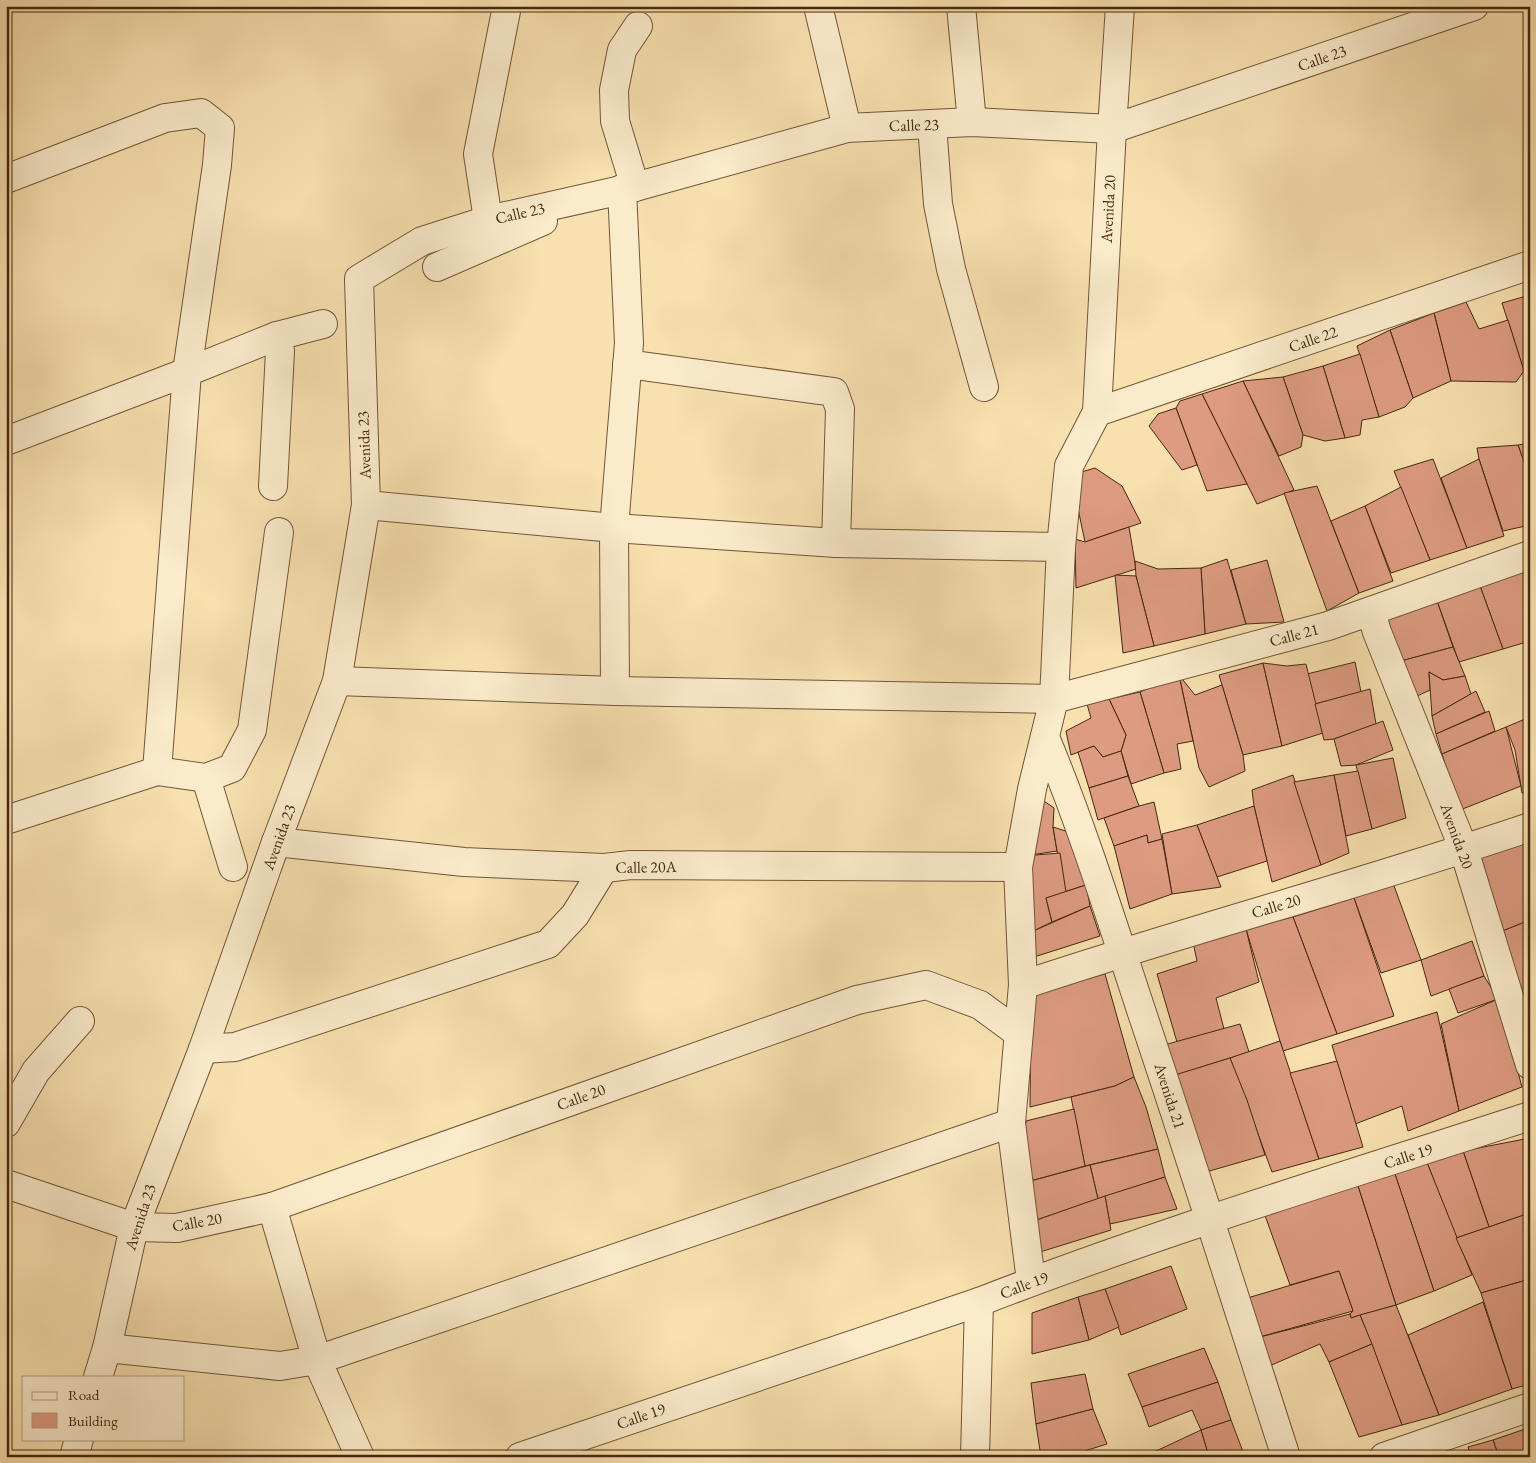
<svg xmlns="http://www.w3.org/2000/svg" width="1536" height="1463" font-family="'EB Garamond',serif">
<style>
.building{fill:#dd9b81;stroke:#44280f}
.lines{fill:none;stroke-linecap:round;stroke-linejoin:round}
.minor-casing{stroke:#715637;stroke-width:30}
.minor{stroke:#faebcb;stroke-width:28}
.labels{text-anchor:middle;dominant-baseline:central;stroke-width:4.5;stroke-linejoin:round;paint-order:stroke}
.street-label{font-size:16px;fill:#44280f;stroke:#faebcb}
</style>
<rect width="100%" height="100%" fill="#f8e0af"/>
<filter id="stains"><feTurbulence type="fractalNoise" baseFrequency=".004" numOctaves="4"/><feColorMatrix values="0 0 0 0 .2 0 0 0 0 .09 0 0 0 0 .02 0 0 0 .5 -.17"/></filter>
<radialGradient id="worn" r=".72"><stop offset=".6" stop-color="#630" stop-opacity="0"/><stop offset="1" stop-color="#630" stop-opacity=".3"/></radialGradient>
<g class="building">
<path d="M 1530,295 L 1530,374 L 1524,371 L 1502,303 Z"/>
<path d="M 1466,302 L 1479,329 L 1508,320 L 1524,371 L 1516,382 L 1451,381 L 1434,313 Z"/>
<path d="M 1434,313 L 1451,381 L 1413,398 L 1390,330 Z"/>
<path d="M 1390,330 L 1413,398 L 1405,407 L 1379,417 L 1357,346 Z"/>
<path d="M 1360,354 L 1379,417 L 1362,420 L 1360,435 L 1345,438 L 1323,366 Z"/>
<path d="M 1323,366 L 1345,438 L 1325,441 L 1303,435 L 1283,377 Z"/>
<path d="M 1283,377 L 1303,435 L 1301,447 L 1279,456 L 1243,381 Z"/>
<path d="M 1243,381 L 1294,490 L 1257,504 L 1202,394 Z"/>
<path d="M 1202,394 L 1247,484 L 1207,491 L 1176,408 L 1180,401 Z"/>
<path d="M 1176,408 L 1197,465 L 1182,470 L 1149,426 L 1158,414 Z"/>
<path d="M 1530,443 L 1530,479 L 1518,445 Z"/>
<path d="M 1518,445 L 1530,479 L 1530,525 L 1503,531 L 1479,459 L 1477,448 Z"/>
<path d="M 1433,459 L 1467,548 L 1430,560 L 1394,471 Z"/>
<path d="M 1479,459 L 1504,536 L 1467,548 L 1441,478 Z"/>
<path d="M 1095,468 L 1122,486 L 1141,523 L 1085,542 L 1071,475 Z"/>
<path d="M 1317,486 L 1359,593 L 1327,611 L 1284,493 Z"/>
<path d="M 1401,487 L 1430,560 L 1391,573 L 1365,506 Z"/>
<path d="M 1365,506 L 1393,581 L 1359,593 L 1331,521 Z"/>
<path d="M 1129,527 L 1136,569 L 1076,588 L 1075,539 L 1085,542 Z"/>
<path d="M 1227,559 L 1246,624 L 1205,634 L 1201,568 Z"/>
<path d="M 1267,560 L 1284,622 L 1246,624 L 1231,570 Z"/>
<path d="M 1135,561 L 1158,569 L 1201,568 L 1205,634 L 1154,646 L 1136,576 Z"/>
<path d="M 1526,568 L 1530,581 L 1530,641 L 1503,649 L 1480,586 Z"/>
<path d="M 1115,575 L 1136,576 L 1154,646 L 1123,653 Z"/>
<path d="M 1480,586 L 1503,649 L 1459,662 L 1437,601 Z"/>
<path d="M 1437,601 L 1453,647 L 1401,661 L 1383,617 Z"/>
<path d="M 1453,647 L 1465,676 L 1443,680 L 1429,672 L 1430,690 L 1413,698 L 1401,661 Z"/>
<path d="M 1355,662 L 1361,692 L 1315,704 L 1307,674 Z"/>
<path d="M 1263,663 L 1282,746 L 1243,755 L 1219,675 Z"/>
<path d="M 1263,663 L 1287,666 L 1306,664 L 1323,733 L 1282,746 Z"/>
<path d="M 1429,672 L 1443,680 L 1465,676 L 1471,694 L 1432,716 Z"/>
<path d="M 1179,675 L 1195,695 L 1222,685 L 1243,755 L 1245,771 L 1209,787 L 1199,768 Z"/>
<path d="M 1179,675 L 1193,741 L 1177,744 L 1181,769 L 1164,773 L 1140,692 Z"/>
<path d="M 1370,689 L 1376,724 L 1334,739 L 1324,740 L 1315,704 Z"/>
<path d="M 1476,691 L 1485,712 L 1436,734 L 1432,716 Z"/>
<path d="M 1140,692 L 1164,773 L 1131,784 L 1121,751 L 1126,735 L 1109,699 Z"/>
<path d="M 1109,699 L 1126,735 L 1121,751 L 1103,757 L 1094,746 L 1071,755 L 1066,731 L 1091,718 L 1087,704 Z"/>
<path d="M 1489,711 L 1495,731 L 1442,754 L 1436,734 Z"/>
<path d="M 1530,717 L 1530,791 L 1522,793 L 1515,750 L 1506,727 Z"/>
<path d="M 1383,721 L 1393,750 L 1356,765 L 1341,766 L 1334,739 Z"/>
<path d="M 1506,727 L 1521,786 L 1460,810 L 1442,754 Z"/>
<path d="M 1094,746 L 1103,757 L 1121,751 L 1128,776 L 1089,788 L 1078,752 Z"/>
<path d="M 1393,758 L 1406,818 L 1372,829 L 1356,765 Z"/>
<path d="M 1358,771 L 1372,829 L 1346,836 L 1334,775 Z"/>
<path d="M 1293,775 L 1321,865 L 1272,882 L 1254,806 L 1252,790 Z"/>
<path d="M 1334,775 L 1349,853 L 1321,865 L 1294,782 Z"/>
<path d="M 1128,776 L 1139,806 L 1098,820 L 1089,788 Z"/>
<path d="M 1035,795 L 1054,808 L 1053,827 L 1057,851 L 1024,856 Z"/>
<path d="M 1154,802 L 1162,839 L 1148,843 L 1147,835 L 1114,846 L 1104,818 L 1139,806 Z"/>
<path d="M 1254,806 L 1267,861 L 1217,877 L 1197,825 Z"/>
<path d="M 1197,825 L 1221,887 L 1172,894 L 1162,834 Z"/>
<path d="M 1053,827 L 1075,834 L 1086,885 L 1064,892 Z"/>
<path d="M 1147,835 L 1148,843 L 1162,839 L 1172,894 L 1130,909 L 1114,846 Z"/>
<path d="M 1530,839 L 1530,920 L 1495,934 L 1475,856 Z"/>
<path d="M 1060,853 L 1066,892 L 1046,898 L 1052,922 L 1031,932 L 1024,856 Z"/>
<path d="M 1393,883 L 1421,960 L 1381,973 L 1354,898 Z"/>
<path d="M 1086,885 L 1090,906 L 1052,922 L 1046,898 Z"/>
<path d="M 1354,898 L 1394,1016 L 1337,1034 L 1293,917 Z"/>
<path d="M 1090,906 L 1100,936 L 1034,957 L 1031,932 Z"/>
<path d="M 1293,917 L 1337,1034 L 1283,1051 L 1246,929 Z"/>
<path d="M 1530,920 L 1530,1012 L 1525,1013 L 1495,934 Z"/>
<path d="M 1246,929 L 1259,982 L 1216,998 L 1224,1029 L 1177,1042 L 1157,974 L 1197,961 L 1193,942 Z"/>
<path d="M 1472,941 L 1484,976 L 1431,996 L 1421,960 Z"/>
<path d="M 1105,974 L 1134,1077 L 1115,1086 L 1030,1107 L 1031,994 Z"/>
<path d="M 1484,976 L 1498,999 L 1458,1013 L 1449,989 Z"/>
<path d="M 1498,999 L 1522,1087 L 1459,1111 L 1441,1024 Z"/>
<path d="M 1437,1012 L 1459,1111 L 1408,1131 L 1402,1106 L 1355,1124 L 1332,1045 Z"/>
<path d="M 1240,1024 L 1249,1052 L 1173,1076 L 1164,1045 Z"/>
<path d="M 1280,1041 L 1319,1159 L 1272,1172 L 1230,1058 Z"/>
<path d="M 1230,1058 L 1247,1100 L 1265,1155 L 1206,1172 L 1175,1075 Z"/>
<path d="M 1337,1061 L 1363,1147 L 1319,1159 L 1290,1073 Z"/>
<path d="M 1134,1077 L 1146,1107 L 1158,1149 L 1085,1166 L 1071,1097 L 1115,1086 Z"/>
<path d="M 1074,1109 L 1085,1166 L 1027,1182 L 1023,1144 L 1026,1121 Z"/>
<path d="M 1530,1138 L 1530,1213 L 1489,1227 L 1463,1151 Z"/>
<path d="M 1158,1149 L 1165,1177 L 1098,1199 L 1090,1165 Z"/>
<path d="M 1463,1151 L 1489,1227 L 1456,1238 L 1426,1160 Z"/>
<path d="M 1426,1160 L 1472,1275 L 1434,1291 L 1393,1168 Z"/>
<path d="M 1090,1165 L 1098,1199 L 1031,1222 L 1027,1182 Z"/>
<path d="M 1393,1168 L 1434,1291 L 1396,1305 L 1358,1186 Z"/>
<path d="M 1165,1177 L 1177,1209 L 1110,1224 L 1105,1196 Z"/>
<path d="M 1358,1186 L 1396,1305 L 1351,1318 L 1350,1314 L 1353,1311 L 1339,1271 L 1290,1285 L 1263,1210 Z"/>
<path d="M 1105,1196 L 1111,1230 L 1040,1252 L 1031,1222 Z"/>
<path d="M 1530,1213 L 1530,1279 L 1481,1293 L 1456,1238 Z"/>
<path d="M 1171,1266 L 1187,1309 L 1121,1335 L 1105,1289 Z"/>
<path d="M 1339,1271 L 1353,1311 L 1256,1338 L 1244,1299 Z"/>
<path d="M 1530,1279 L 1530,1384 L 1512,1389 L 1481,1293 Z"/>
<path d="M 1105,1289 L 1119,1327 L 1089,1340 L 1078,1297 Z"/>
<path d="M 1078,1297 L 1089,1340 L 1032,1354 L 1032,1313 Z"/>
<path d="M 1483,1302 L 1512,1389 L 1439,1415 L 1408,1335 Z"/>
<path d="M 1396,1305 L 1439,1415 L 1402,1425 L 1360,1315 Z"/>
<path d="M 1350,1314 L 1351,1318 L 1360,1315 L 1372,1344 L 1329,1362 L 1320,1344 L 1267,1367 L 1256,1338 Z"/>
<path d="M 1372,1344 L 1402,1425 L 1359,1437 L 1329,1362 Z"/>
<path d="M 1204,1348 L 1218,1382 L 1142,1407 L 1128,1374 Z"/>
<path d="M 1085,1374 L 1093,1409 L 1036,1424 L 1031,1383 Z"/>
<path d="M 1218,1382 L 1231,1420 L 1201,1430 L 1192,1410 L 1149,1427 L 1142,1407 Z"/>
<path d="M 1093,1409 L 1107,1444 L 1065,1457 L 1041,1457 L 1036,1424 Z"/>
<path d="M 1231,1420 L 1245,1457 L 1209,1457 L 1201,1430 Z"/>
<path d="M 1525,1429 L 1530,1441 L 1530,1457 L 1499,1457 L 1493,1440 Z"/>
<path d="M 1201,1430 L 1209,1457 L 1158,1457 L 1156,1451 Z"/>
<path d="M 1493,1440 L 1499,1457 L 1471,1457 L 1468,1447 Z"/>
<path d="M 1156,1451 L 1158,1457 L 1141,1457 Z"/>
</g>
<g class="lines">
<defs>
<g id="minor">
<path d="M 818,6 L 847,128"/>
<path d="M 961,6 L 972,122"/>
<path d="M 932,125 L 938,204 L 951,269 L 984,387"/>
<path d="M 6,179 L 165,118 L 201,113 L 220,128 L 217,165 L 187,372 L 157,771"/>
<path d="M 635,187 L 615,121 L 614,90 L 622,50 L 638,26"/>
<path d="M 488,220 L 478,154 L 507,6"/>
<path d="M 437,267 L 543,221"/>
<path d="M 627,364 L 834,392 L 840,409 L 836,543"/>
<path d="M 1097,412 L 1530,265"/>
<path d="M 6,441 L 187,372 L 277,336 L 323,324"/>
<path d="M 273,486 L 280,351 L 277,336"/>
<path d="M 366,505 L 614,528 L 836,543 L 1061,547"/>
<path d="M 1371,612 L 1377,632 L 1464,850 L 1530,1065"/>
<path d="M 337,681 L 615,691 L 1054,699 L 1328,626 L 1530,555"/>
<path d="M 615,691 L 614,528 L 629,343 L 622,189"/>
<path d="M 1045,737 C 1082,826 1111,919 1141,1010 C 1191,1159 1238,1308 1286,1457"/>
<path d="M 206,778 L 233,867"/>
<path d="M 6,820 L 157,771 L 206,778 L 232,768 L 252,730 L 279,532"/>
<path d="M 276,842 L 464,862 L 604,868 L 631,865 L 1018,867"/>
<path d="M 1023,985 C 1191,929 1362,884 1530,827"/>
<path d="M 203,1049 L 235,1047 L 548,944 L 575,915 L 604,868"/>
<path d="M 6,1123 L 36,1071 L 80,1021"/>
<path d="M 6,1184 L 134,1227 L 177,1228 L 272,1207 L 857,1000 L 926,985 L 980,1005 L 1018,1033"/>
<path d="M 272,1207 L 317,1360 L 360,1457"/>
<path d="M 1031,1281 L 1011,1123 L 1023,985 L 1018,867 L 1032,789 L 1054,699 L 1061,547 L 1069,466 L 1097,412 L 1112,129 L 1120,6"/>
<path d="M 107,1348 L 280,1366 L 317,1360 L 1011,1123"/>
<path d="M 98,1377 L 107,1348 L 134,1227 L 203,1049 L 276,842 L 337,681 L 366,505 L 359,279 L 422,241 L 488,220 L 635,187 L 847,128 L 972,122 L 1112,129 L 1474,6"/>
<path d="M 74,1457 L 79,1439"/>
<path d="M 520,1457 L 979,1302 C 1159,1232 1345,1176 1530,1116"/>
<path d="M 975,1457 L 979,1302"/>
<path d="M 1384,1457 L 1530,1407"/>
</g>
</defs>
<use href="#minor" class="minor-casing"/>
<use href="#minor" class="minor"/>
</g>
<g class="labels">
<g class="street-label">
<text transform="translate(1322 58) rotate(-19)">Calle 23</text>
<text transform="translate(914 125) rotate(-2)">Calle 23</text>
<text transform="translate(1108 209) rotate(-87)">Avenida 20</text>
<text transform="translate(520 213) rotate(-13)">Calle 23</text>
<text transform="translate(1313 339) rotate(-19)">Calle 22</text>
<text transform="translate(364 445) rotate(-92)">Avenida 23</text>
<text transform="translate(1294 635) rotate(-15)">Calle 21</text>
<text transform="translate(1457 836) rotate(70)">Avenida 20</text>
<text transform="translate(279 837) rotate(-70)">Avenida 23</text>
<text transform="translate(646 867) rotate(-1)">Calle 20A</text>
<text transform="translate(1276 906) rotate(-17)">Calle 20</text>
<text transform="translate(1170 1096) rotate(72)">Avenida 21</text>
<text transform="translate(581 1097) rotate(-20)">Calle 20</text>
<text transform="translate(1408 1156) rotate(-18)">Calle 19</text>
<text transform="translate(140 1217) rotate(-72)">Avenida 23</text>
<text transform="translate(197 1222) rotate(-10)">Calle 20</text>
<text transform="translate(1024 1285) rotate(-21)">Calle 19</text>
<text transform="translate(641 1416) rotate(-19)">Calle 19</text>
</g>
</g>
<rect width="1536" height="1463" fill="none" stroke="#f8e0af" stroke-width="25"/>
<rect x="8" y="8" width="1521" height="1448" fill="none" stroke="#44280f" stroke-width="2.5"/>
<rect x="12" y="12" width="1511" height="1438" fill="none" stroke="#44280f"/>
<rect x="22" y="1376" width="162" height="65" fill="#faebcb" stroke="#b19d80"/>
<rect x="32" y="1392" width="25" height="8" fill="#faebcb" stroke="#b19d80"/>
<text x="68" y="1400" font-size="15" fill="#44280f">Road</text>
<rect x="32" y="1413" width="25" height="15" fill="#dd9b81" stroke="#b19d80"/>
<text x="68" y="1426" font-size="15" fill="#44280f">Building</text>
<rect width="100%" height="100%" filter="url(#stains)"/>
<rect width="100%" height="100%" fill="url(#worn)"/>
</svg>
